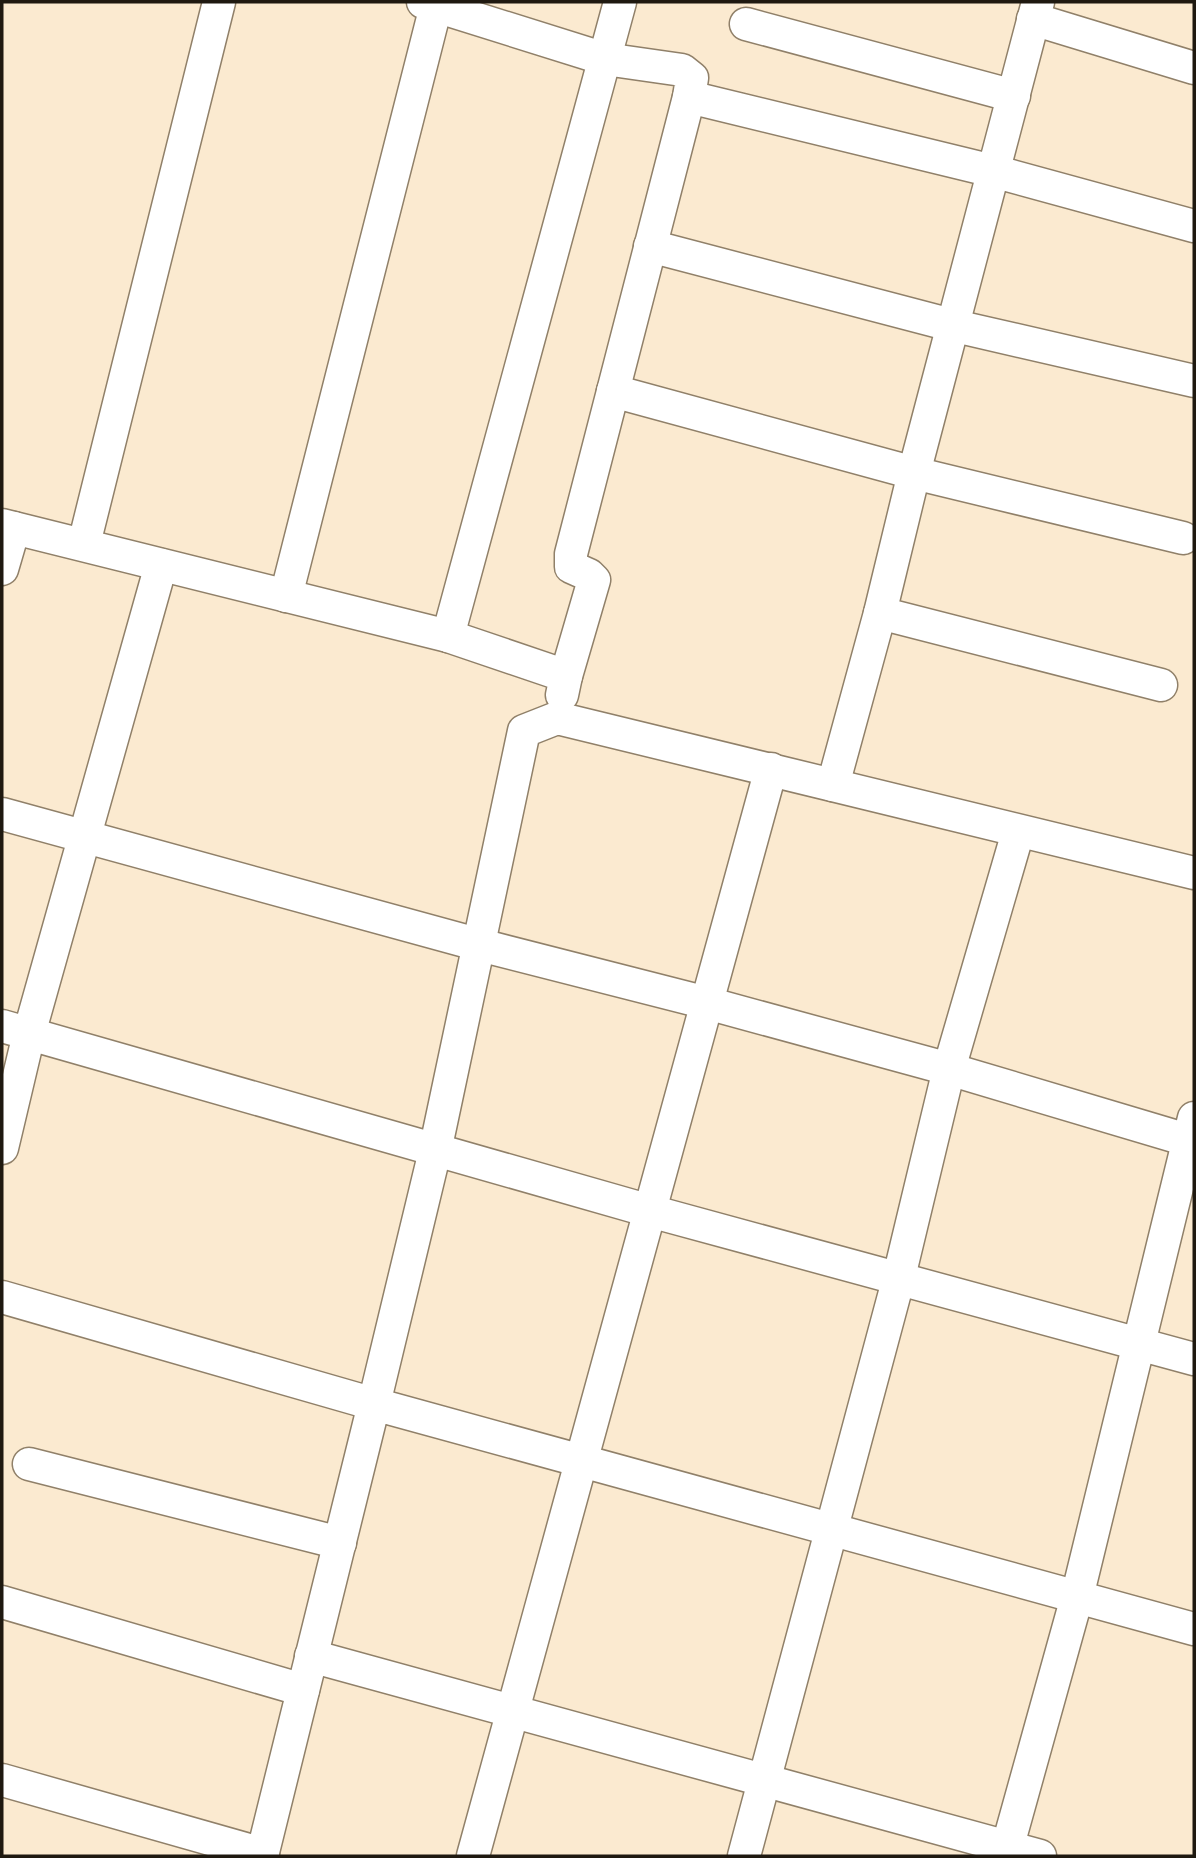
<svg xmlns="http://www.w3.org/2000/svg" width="1196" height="1858" font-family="Arial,sans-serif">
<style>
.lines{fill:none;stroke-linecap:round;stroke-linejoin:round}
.street-casing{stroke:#908069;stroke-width:35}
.street{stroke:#fff;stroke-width:32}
</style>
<rect width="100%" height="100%" fill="#fbead0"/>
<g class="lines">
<defs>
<g id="street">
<path d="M 423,2 L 605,59 L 682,70 L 692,78 L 689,97 L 571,554 L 571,567 L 589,575 L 594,580 L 566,676"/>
<path d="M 1033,19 L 1194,68"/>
<path d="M 746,24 L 1014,96"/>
<path d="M 689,97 L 993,171 L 1194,226"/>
<path d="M 650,246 L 955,326 L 1194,381"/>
<path d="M 613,391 L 914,473 L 1183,538"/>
<path d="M 2,525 L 448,636 L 566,676 L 562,695"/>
<path d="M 84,544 L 219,2"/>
<path d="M 2,569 L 14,528"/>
<path d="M 286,596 L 437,2"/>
<path d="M 880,613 L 1161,685"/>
<path d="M 448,636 L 620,2"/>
<path d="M 833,785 L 880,613 L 914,473 L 1038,2"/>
<path d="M 2,814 L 480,945 L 707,1003 L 949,1069 L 1194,1142"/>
<path d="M 2,1026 L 650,1211 L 1194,1359"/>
<path d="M 2,1148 L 29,1034 L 161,565"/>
<path d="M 2,1297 L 374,1404 L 435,1151 L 524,731 L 557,718 L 1194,873"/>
<path d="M 29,1464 L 340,1543"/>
<path d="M 2,1602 L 303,1690"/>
<path d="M 311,1656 L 1040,1856"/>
<path d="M 2,1780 L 263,1854"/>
<path d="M 262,1856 L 374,1404 L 1194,1629"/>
<path d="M 473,1856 L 771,769"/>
<path d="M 744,1856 L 898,1281 L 949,1069 L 1018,832"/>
<path d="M 1005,1856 L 1077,1597 L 1194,1118"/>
</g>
</defs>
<use href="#street" class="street-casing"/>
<use href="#street" class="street"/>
</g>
<rect width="1196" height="1858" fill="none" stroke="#1f1910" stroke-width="7"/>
</svg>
